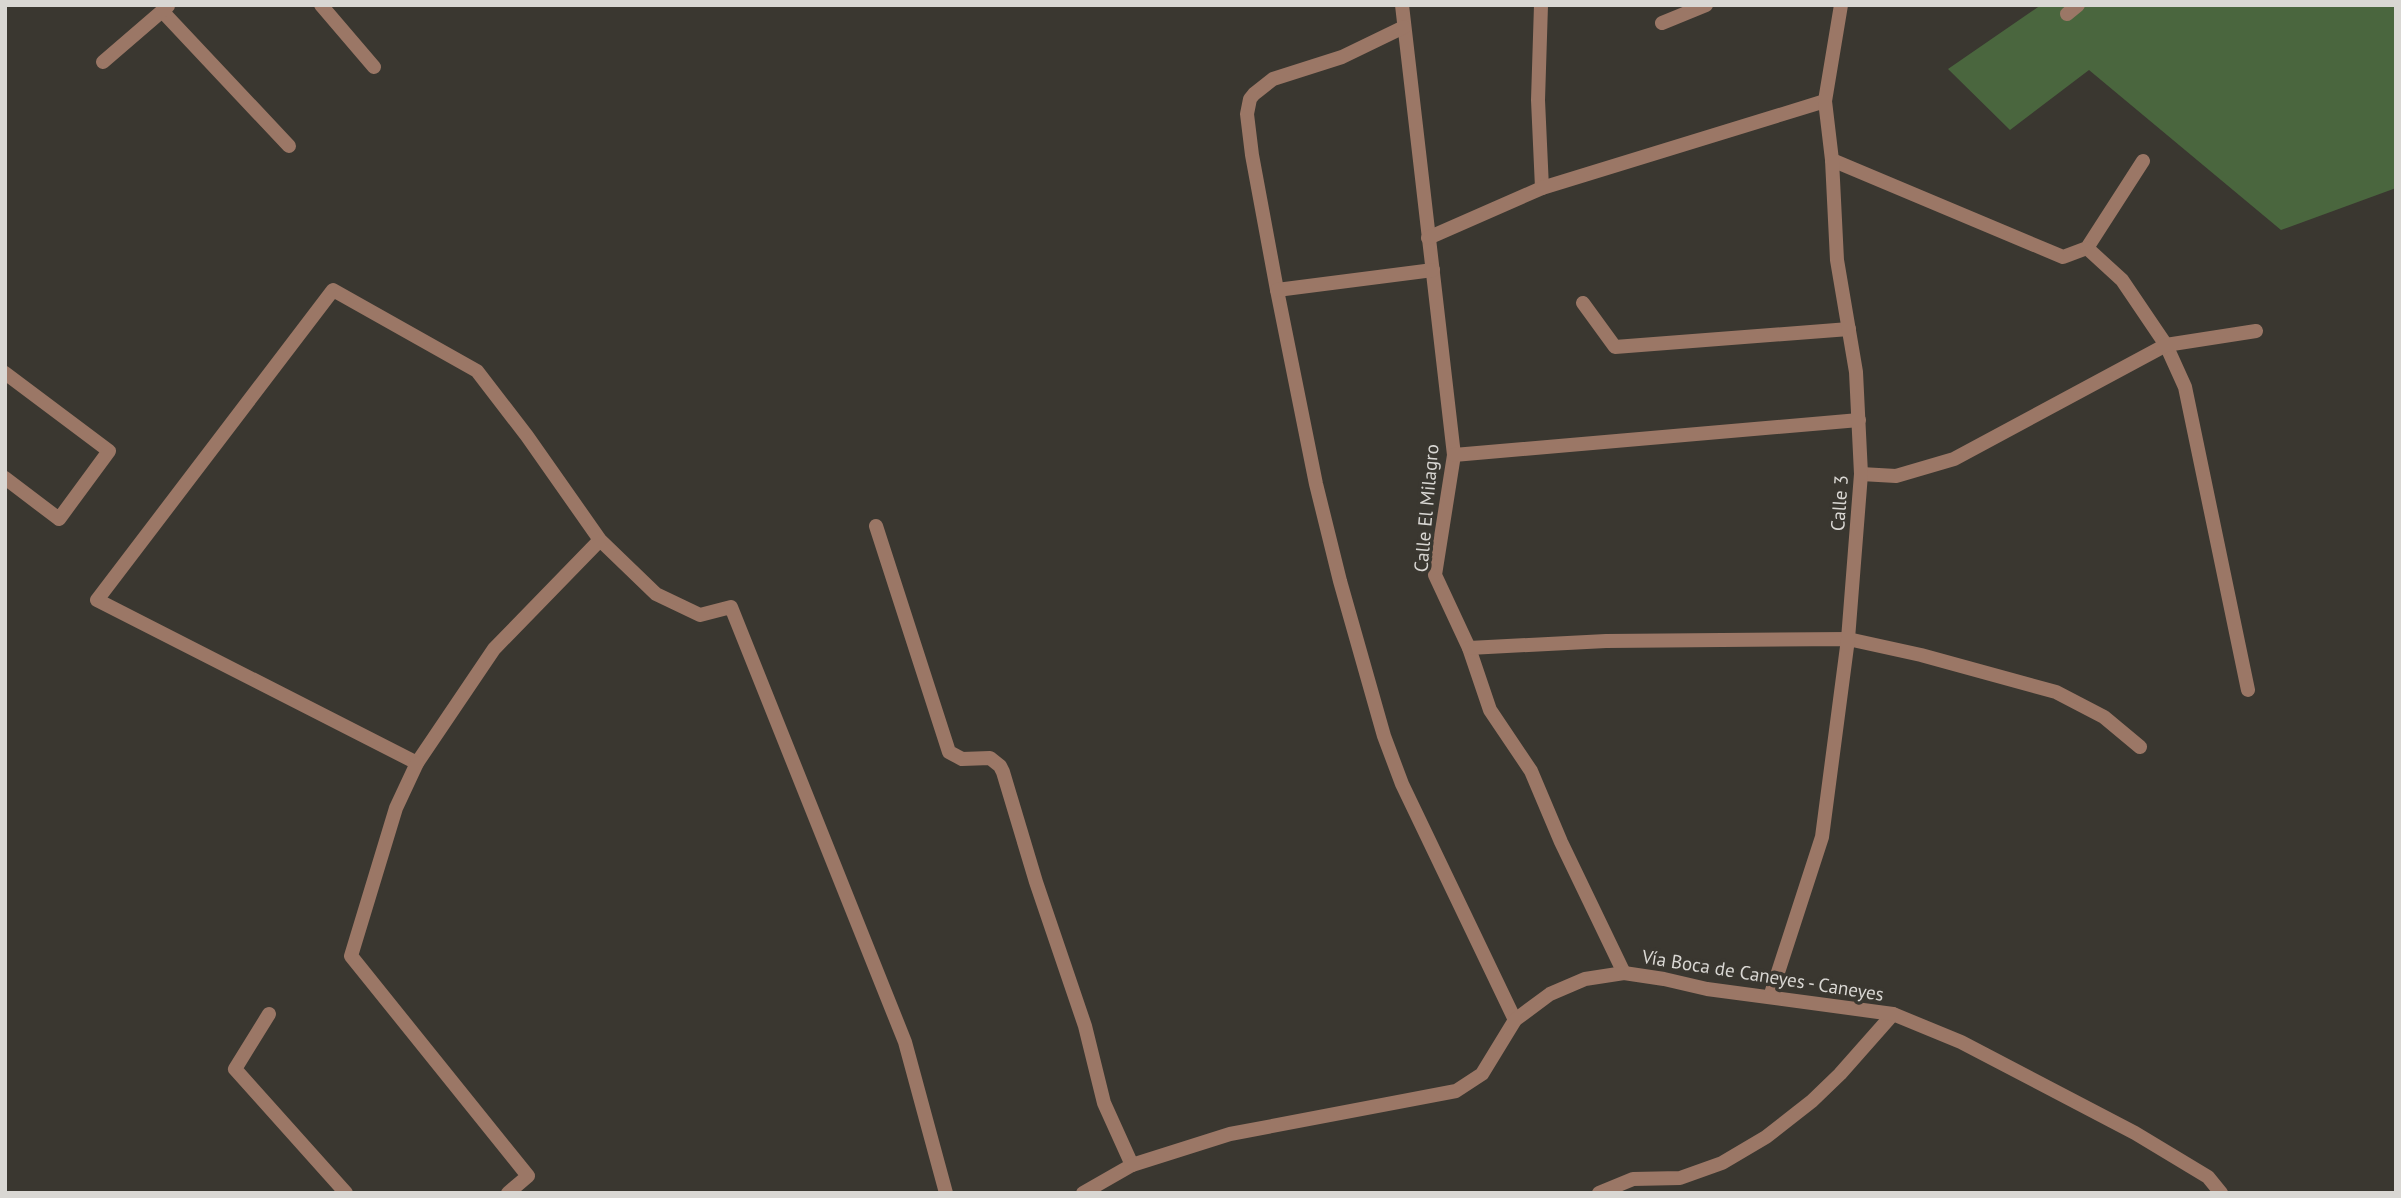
<svg xmlns="http://www.w3.org/2000/svg" width="2401" height="1198" font-family="'PT Sans',sans-serif">
<style>
.green{fill:#4a663e}
.lines{fill:none;stroke-linecap:round;stroke-linejoin:round}
.minor{stroke:#9b7766;stroke-width:14}
.tertiary{stroke:#9b7766;stroke-width:14}
.labels{text-anchor:middle;dominant-baseline:central;stroke-width:7;stroke-linejoin:round;paint-order:stroke}
.street-label{font-size:19px;fill:#d9d7d3;stroke:#3a3730}
</style>
<rect width="100%" height="100%" fill="#3a3730"/>
<path class="green" d="M 2041,5 L 2396,5 L 2396,188 L 2281,230 L 2089,70 L 2010,130 L 1948,69 Z"/>
<g class="lines">
<g class="minor">
<path d="M 321,5 L 374,67"/>
<path d="M 1402,5 L 1454,455 L 1435,575 L 1469,648 L 1490,710 L 1531,771 L 1561,842 L 1624,973"/>
<path d="M 1541,5 L 1538,100 L 1542,188"/>
<path d="M 162,11 L 289,146"/>
<path d="M 2067,14 L 2078,5"/>
<path d="M 1662,23 L 1706,5"/>
<path d="M 1404,27 L 1342,57 L 1273,79 L 1254,94 L 1250,99 L 1247,114 L 1252,155 L 1277,290 L 1316,484 L 1340,581 L 1384,736 L 1402,784 L 1515,1020"/>
<path d="M 103,62 L 168,6"/>
<path d="M 1832,160 L 2063,257 L 2087,248 L 2143,161"/>
<path d="M 1428,238 L 1542,188 L 1825,101"/>
<path d="M 2087,248 L 2122,280 L 2166,345 L 2185,387 L 2248,690"/>
<path d="M 1277,290 L 1433,270"/>
<path d="M 1583,303 L 1615,347 L 1849,329"/>
<path d="M 5,373 L 109,451 L 59,519 L 5,478"/>
<path d="M 1454,455 L 1859,420"/>
<path d="M 1861,474 L 1896,476 L 1954,459 L 2166,345 L 2256,331"/>
<path d="M 876,526 L 949,752 L 962,759 L 990,758 L 1000,766 L 1003,772 L 1036,882 L 1085,1026 L 1104,1103 L 1132,1165"/>
<path d="M 600,540 L 494,649 L 417,763 L 97,600 L 333,290 L 477,371 L 527,436 L 600,540 L 656,594 L 700,615 L 731,607 L 905,1042 L 946,1193"/>
<path d="M 1469,648 L 1606,641 L 1848,639 L 1921,655 L 2056,692 L 2104,717 L 2140,747"/>
<path d="M 417,763 L 396,808 L 351,956 L 528,1176 L 508,1193"/>
<path d="M 1770,997 L 1822,837 L 1848,639 L 1861,474 L 1856,372 L 1837,260 L 1832,160 L 1825,101 L 1841,5"/>
<path d="M 269,1014 L 235,1069 L 346,1193"/>
<path d="M 1599,1193 L 1633,1179 L 1680,1178 L 1722,1163 L 1766,1137 L 1812,1101 L 1840,1074 L 1893,1014"/>
</g>
<path class="tertiary" d="M 1083,1193 L 1132,1165 L 1230,1134 L 1456,1091 L 1482,1074 L 1515,1020 L 1550,994 L 1585,979 L 1624,973 L 1664,979 L 1707,989 L 1893,1014 L 1961,1042 L 2135,1133 L 2208,1177 L 2221,1193"/>
</g>
<g class="labels">
<g class="street-label">
<text transform="translate(1839 503) rotate(-86)">Calle 3</text>
<text transform="translate(1426 508) rotate(-85)">Calle El Milagro</text>
<text transform="translate(1763 975) rotate(9)">Vía Boca de Caneyes - Caneyes</text>
</g>
</g>
<rect width="2401" height="1198" fill="none" stroke="#d9d7d3" stroke-width="14"/>
</svg>
